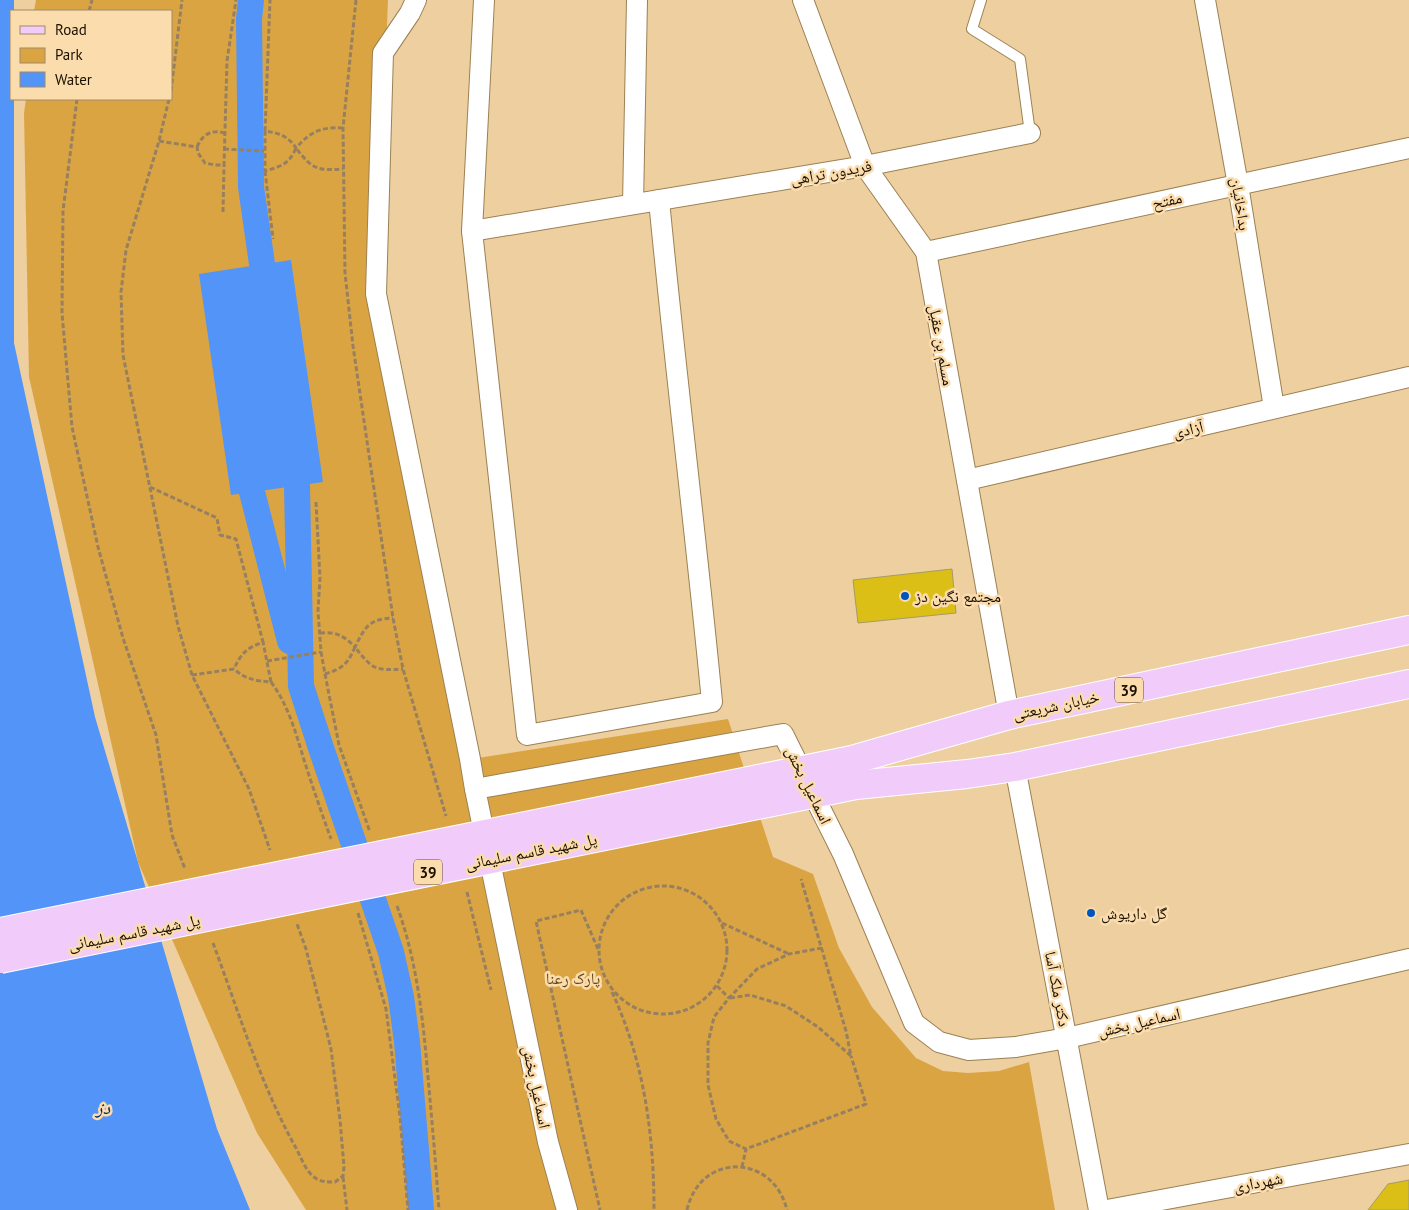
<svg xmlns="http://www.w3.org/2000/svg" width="1409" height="1210" font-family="'PT Sans','Noto Naskh Arabic',sans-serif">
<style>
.green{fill:#dba443}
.water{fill:#5294f7}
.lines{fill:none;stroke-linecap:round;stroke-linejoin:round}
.canal{stroke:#5294f7;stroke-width:26}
.building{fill:#dbbf17;stroke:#a59b68}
.lane-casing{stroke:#9c8053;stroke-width:12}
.street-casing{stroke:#9c8053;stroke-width:22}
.primary-casing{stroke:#fff;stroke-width:30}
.path{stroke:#97805f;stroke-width:3;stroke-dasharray:5 2.5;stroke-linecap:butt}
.lane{stroke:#fff;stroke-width:10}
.street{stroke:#fff;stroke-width:20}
.primary{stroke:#f1ccfb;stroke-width:28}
.primary-bridge-casing{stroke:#fff;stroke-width:30;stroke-linecap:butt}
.primary-bridge{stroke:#f1ccfb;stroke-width:28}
.poi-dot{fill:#0056bf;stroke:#fbdcad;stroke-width:2}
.labels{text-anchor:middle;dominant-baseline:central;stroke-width:5;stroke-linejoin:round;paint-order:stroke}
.shield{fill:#fbdcad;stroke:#5e4c35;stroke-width:1}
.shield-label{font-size:15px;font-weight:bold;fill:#1a0f01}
.street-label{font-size:16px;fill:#1a0f01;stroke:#fbdcad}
.poi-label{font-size:16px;fill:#1a0f01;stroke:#fbdcad;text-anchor:start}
.park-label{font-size:16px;fill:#654914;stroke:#fbdcad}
.water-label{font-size:18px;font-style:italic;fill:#002763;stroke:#fbdcad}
</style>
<rect width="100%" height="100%" fill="#eecfa0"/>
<path class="green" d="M 36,0 L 388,0 L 376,294 L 471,759 L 728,719 L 773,857 L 813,874 L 839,948 L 872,1007 L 916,1058 L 943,1071 L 968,1073 L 999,1071 L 1029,1062 L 1055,1210 L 306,1210 L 257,1133 L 138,862 L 29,377 L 24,113 L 26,99 L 171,99 L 171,11 L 34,11 Z"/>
<g class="water">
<path d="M 0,0 L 14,0 L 14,11 L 11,11 L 11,99 L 14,99 L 14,343 L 95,717 L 217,1129 L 250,1210 L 0,1210 Z"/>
<path d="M 291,260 L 323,482 L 231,495 L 199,274 Z"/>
</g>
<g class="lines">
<g class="canal">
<path d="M 251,0 L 249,19 L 251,187 L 262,264"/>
<path d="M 297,486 L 301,686 L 321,748 L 391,952 L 401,997 L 407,1042 L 421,1210"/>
<path d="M 252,492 L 290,641"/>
</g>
</g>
<g class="building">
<path d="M 952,569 L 956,613 L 858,623 L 853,580 Z"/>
<path d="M 1409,1180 L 1409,1210 L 1368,1210 L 1388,1184 Z"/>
</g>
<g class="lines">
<defs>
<path id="lane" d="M 981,0 L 972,29 L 1020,59 L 1030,133"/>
<g id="street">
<path d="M 416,0 L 410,13 L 383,53 L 376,294 L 470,759 L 475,789"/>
<path d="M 484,0 L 472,231 L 527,735 L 712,702 C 696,535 675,368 659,200"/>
<path d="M 803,0 L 865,166 L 926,252 L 1009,715"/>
<path d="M 1205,0 L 1238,185 L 1274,408"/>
<path d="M 633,204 L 637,0"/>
<path d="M 472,231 L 865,166 L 1030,133"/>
<path d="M 926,252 L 1409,148"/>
<path d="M 967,480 L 1409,377"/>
<path d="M 1015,767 L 1099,1210"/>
<path d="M 567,1210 L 548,1142 L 475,789 L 783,734 L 843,854 L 914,1023 L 939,1042 L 969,1050 L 1016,1047 L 1067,1038 L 1409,959"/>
<path d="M 1107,1210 L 1409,1154"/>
</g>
<g id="primary">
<path d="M 852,760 L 1009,715 L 1409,630"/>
<path d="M 856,785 L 967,774 L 1015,767 L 1409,684"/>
</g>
</defs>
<use href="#lane" class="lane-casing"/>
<use href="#street" class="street-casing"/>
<use href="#primary" class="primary-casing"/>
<g class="path">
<path d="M 356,0 L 343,128 L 345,273 L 353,346 L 393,618 L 403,669 L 446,816"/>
<path d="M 89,11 L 92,0"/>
<path d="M 171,91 L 182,0"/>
<path d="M 77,99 L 63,211 L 62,313 L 72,427 L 98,547 L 123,638 L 156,735 L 172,835 L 185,869"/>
<path d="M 169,99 L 159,141 L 126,250 L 121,292 L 123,355 L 178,626 L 192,675 L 249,789 L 270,850"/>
<path d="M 343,128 C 321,127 311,131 296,148 C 288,136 279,133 265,131 L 265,171 C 282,166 289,164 296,148 C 312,169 317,171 343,169"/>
<path d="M 265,131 L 270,0"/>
<path d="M 159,141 L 197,147 L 198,153 L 205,163 L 215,165 L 224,165 L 227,61 L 236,0"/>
<path d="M 197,147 C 202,135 211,129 224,133"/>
<path d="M 224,149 L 264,151"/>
<path d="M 265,171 L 273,239"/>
<path d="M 223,212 L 224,165"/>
<path d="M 150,487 L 217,518 L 220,535 L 236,539 L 263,642 C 247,648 241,653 234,669"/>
<path d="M 316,502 L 320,578 L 318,611 L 321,652 L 325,674 C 343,668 347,665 355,647 C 372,669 375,671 403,669"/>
<path d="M 320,633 C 337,632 343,635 355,647 C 365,627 369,619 393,618"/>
<path d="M 267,661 L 321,652"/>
<path d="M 325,674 L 339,745 L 370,832"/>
<path d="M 192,675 L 234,669 C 245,679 256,681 271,682 L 263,642"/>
<path d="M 271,682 C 289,706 296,734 305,763 C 313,788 322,814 331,839"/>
<circle cx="663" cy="950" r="64"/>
<path d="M 467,892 L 491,990"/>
<path d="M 397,906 C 417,961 423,1019 428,1077 C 432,1122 436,1166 439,1210"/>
<path d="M 358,913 L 386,1009 L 400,1117 L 408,1210"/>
<path d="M 722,923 L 789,954"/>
<path d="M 213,943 C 238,1010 261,1086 296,1148 C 301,1157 305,1170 314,1177 C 320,1182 327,1182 335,1182 L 343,1176 L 344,1167 L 340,1120 L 331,1049 L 306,949 L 297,924"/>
<path d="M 822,948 L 789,954 L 757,969 L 729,998 L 714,1017 L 708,1043 L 708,1085 L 716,1119 L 729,1141 L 746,1149 L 866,1104 L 851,1056"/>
<path d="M 598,949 L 581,910 L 536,921 L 600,1210"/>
<path d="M 717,986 L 729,998"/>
<path d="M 612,992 C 644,1061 654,1134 654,1210"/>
<path d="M 730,998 L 750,995 L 786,1006 L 818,1027 L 851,1056 L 846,1031 L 801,879"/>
<path d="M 742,1167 L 746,1149"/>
<path d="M 343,1177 L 347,1210"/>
<path d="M 687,1210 C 700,1152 773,1153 787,1210"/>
</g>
<use href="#lane" class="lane"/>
<use href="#street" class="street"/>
<use href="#primary" class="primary"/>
<defs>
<g id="primary-bridge">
<path d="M 0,932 L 852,760"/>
<path d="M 0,959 L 856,785"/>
</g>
</defs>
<use href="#primary-bridge" class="primary-bridge-casing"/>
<use href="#primary-bridge" class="primary-bridge"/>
</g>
<g class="poi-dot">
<circle cx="905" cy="596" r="5"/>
<circle cx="1091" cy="913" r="5"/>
</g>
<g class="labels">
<g class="shield">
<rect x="1115" y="677.5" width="28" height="25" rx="4"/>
<rect x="414" y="859.5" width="28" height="25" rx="4"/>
</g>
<g class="shield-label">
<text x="1129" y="690">39</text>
<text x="428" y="872">39</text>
</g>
<g class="street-label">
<text transform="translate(831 172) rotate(-10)">فریدون تراهی</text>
<text transform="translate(1167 200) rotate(-12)">مفتح</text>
<text transform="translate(1241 204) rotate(81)">بداخانیان</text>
<text transform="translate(942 345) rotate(80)">مسلم بن عقیل</text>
<text transform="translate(1188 429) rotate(-13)">آزادی</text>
<text transform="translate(1056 705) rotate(-12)">خیابان شریعتی</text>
<text transform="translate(809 785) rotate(64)">اسماعیل بخش</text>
<text transform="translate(531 851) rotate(-11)">پل شهید قاسم سلیمانی</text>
<text transform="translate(134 932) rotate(-11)">پل شهید قاسم سلیمانی</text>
<text transform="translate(1058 989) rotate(79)">دکتر ملک آسا</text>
<text transform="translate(1139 1022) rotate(-13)">اسماعیل بخش</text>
<text transform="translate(537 1087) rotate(78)">اسماعیل بخش</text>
<text transform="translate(1258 1182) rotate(-11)">شهرداری</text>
</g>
<g class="poi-label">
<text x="915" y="596">مجتمع نگین دز</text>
<text x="1101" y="913">گل داریوش</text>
</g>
<g class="park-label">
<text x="573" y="978">پارک رعنا</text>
</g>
<g class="water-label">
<text x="103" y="1107">دز</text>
</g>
</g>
<rect x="10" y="10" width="162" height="90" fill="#fbdcad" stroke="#a18a68"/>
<rect x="20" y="26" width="25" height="8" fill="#f1ccfb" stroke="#a18a68"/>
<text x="55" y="35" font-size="15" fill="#1a0f01">Road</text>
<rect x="20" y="48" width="25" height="15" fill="#dba443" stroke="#a18a68"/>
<text x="55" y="60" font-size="15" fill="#1a0f01">Park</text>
<rect x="20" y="72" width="25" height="15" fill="#5294f7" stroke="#a18a68"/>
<text x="55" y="85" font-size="15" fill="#1a0f01">Water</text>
</svg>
